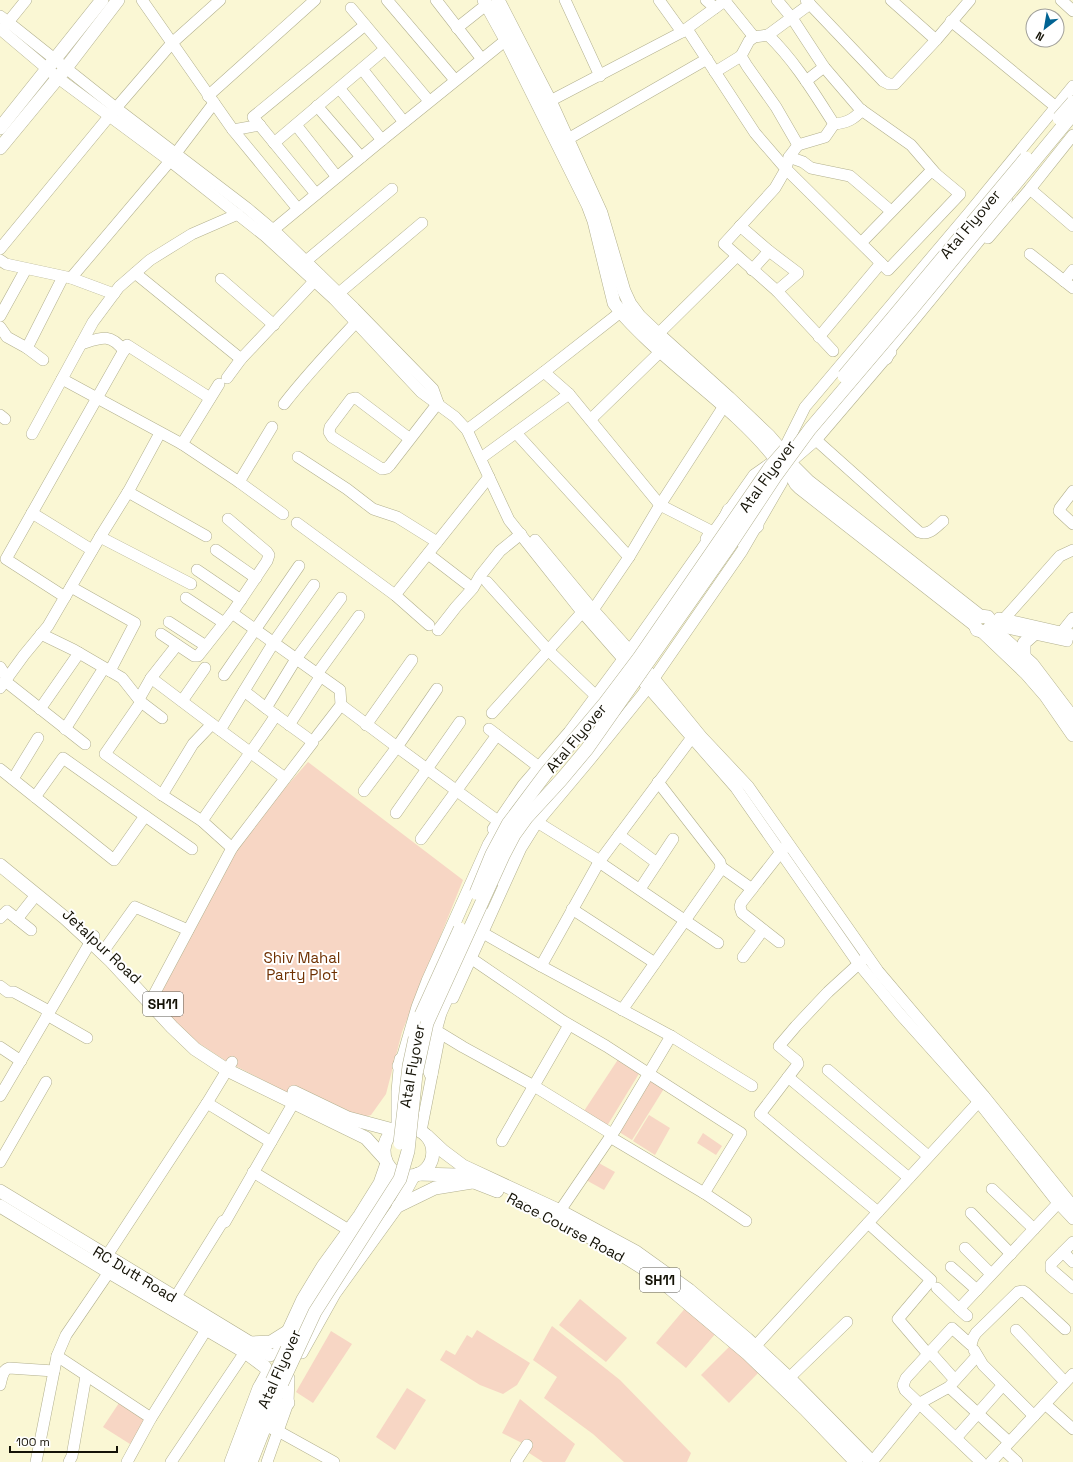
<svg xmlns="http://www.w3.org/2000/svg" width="1073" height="1462" font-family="'Space Grotesk',sans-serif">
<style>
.green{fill:#f7d6c4}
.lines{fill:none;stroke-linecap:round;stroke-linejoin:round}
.minor-casing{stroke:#b2b08e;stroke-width:12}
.major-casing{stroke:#b2b08e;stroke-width:14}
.minor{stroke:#fff;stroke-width:11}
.major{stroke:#fff;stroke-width:13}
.major-bridge-casing{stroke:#b2b08e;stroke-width:14;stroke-linecap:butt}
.major-bridge{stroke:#fff;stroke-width:13}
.labels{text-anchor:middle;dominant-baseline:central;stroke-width:4;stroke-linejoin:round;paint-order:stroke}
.shield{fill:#fff;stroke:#5a5951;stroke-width:1}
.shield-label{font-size:14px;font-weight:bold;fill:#141206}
.street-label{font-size:15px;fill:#141206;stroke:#fff}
.park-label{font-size:15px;fill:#6f3102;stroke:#fff}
</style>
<rect width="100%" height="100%" fill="#faf7d4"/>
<g class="green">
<path d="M 308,762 L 463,880 L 402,1032 L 386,1094 L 371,1115 L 344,1122 L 226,1061 L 191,1038 L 152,997 L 232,848 Z"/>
<path d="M 619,1058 L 640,1072 L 607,1126 L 584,1111 Z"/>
<path d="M 648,1076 L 665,1087 L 632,1140 L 616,1130 Z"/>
<path d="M 649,1115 L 670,1128 L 655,1155 L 633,1141 Z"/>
<path d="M 703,1133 L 722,1146 L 716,1155 L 697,1143 Z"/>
<path d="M 597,1162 L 615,1172 L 604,1190 L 586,1180 Z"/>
<path d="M 580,1299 L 627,1338 L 606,1362 L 559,1325 Z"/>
<path d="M 687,1306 L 716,1333 L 686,1368 L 656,1343 Z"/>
<path d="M 552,1326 L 620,1380 L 691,1453 L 687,1462 L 624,1462 L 593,1434 L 544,1398 L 557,1377 L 533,1360 Z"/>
<path d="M 477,1330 L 530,1363 L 517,1385 L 503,1394 L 480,1385 L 440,1360 L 446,1350 L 455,1355 L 467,1335 L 472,1338 Z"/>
<path d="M 331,1331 L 352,1344 L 313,1403 L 296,1392 Z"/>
<path d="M 730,1346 L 759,1372 L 729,1403 L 701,1375 Z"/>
<path d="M 407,1388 L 426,1400 L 395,1450 L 376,1437 Z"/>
<path d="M 520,1399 L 575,1444 L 565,1462 L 543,1462 L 526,1451 L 528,1446 L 502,1433 Z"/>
<path d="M 119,1403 L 146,1421 L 130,1444 L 103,1427 Z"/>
</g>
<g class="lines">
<defs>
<g id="minor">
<path d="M 142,0 L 233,130 L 298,209"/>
<path d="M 387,0 L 455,80"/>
<path d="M 436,0 L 481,58"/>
<path d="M 565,0 L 600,76"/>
<path d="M 659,0 L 682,32"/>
<path d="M 706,0 L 715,8"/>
<path d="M 777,0 L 792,18 L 824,67"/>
<path d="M 806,0 L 883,81 L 889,84 L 895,84 L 936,40 L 970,0"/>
<path d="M 891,0 L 936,40"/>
<path d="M 1061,0 L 1073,11"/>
<path d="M 725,1 L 754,37 L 768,35 C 795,61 814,93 834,124"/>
<path d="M 351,8 L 429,101"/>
<path d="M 0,16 L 8,22 L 116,108 L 247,208 L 279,235 L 354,308 L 433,389 L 438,403"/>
<path d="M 951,21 L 1056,107"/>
<path d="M 5,26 L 26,0"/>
<path d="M 457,28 L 486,5"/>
<path d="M 0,29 L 58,78 L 170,161 L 265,236 L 334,299 L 421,392 L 455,417 L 467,430 L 509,520 L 582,612 L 736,788 L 858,963 L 900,1014 L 978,1101 L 1058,1203 L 1073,1219"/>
<path d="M 687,29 L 755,133 L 786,169 L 775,188 L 724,244 L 777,291 L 833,351"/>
<path d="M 768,35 L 810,4"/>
<path d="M 754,37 L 749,41 L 741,56 L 747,66 L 776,107 L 798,145 L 825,137 L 834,124"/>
<path d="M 362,69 L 404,122"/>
<path d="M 715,72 L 741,56"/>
<path d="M 806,81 L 824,67 L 860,109 L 911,145 L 936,174"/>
<path d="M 339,88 L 382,140"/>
<path d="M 208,96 L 315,0"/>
<path d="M 550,101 L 682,32 L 726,0"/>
<path d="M 317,106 L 361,157"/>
<path d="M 834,124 C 847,123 854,119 862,110"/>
<path d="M 296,125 L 337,177"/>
<path d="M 233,130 L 260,125"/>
<path d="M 274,143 L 385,49"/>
<path d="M 561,143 L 707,59"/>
<path d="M 798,145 L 789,157 L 786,169 L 888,270 L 960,194 L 936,174 L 932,172 L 929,173 L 861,243"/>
<path d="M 789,157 L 803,162 L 811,168 L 850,176 L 891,211"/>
<path d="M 1030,189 L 1073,226"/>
<path d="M 316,194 L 253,117 L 365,25"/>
<path d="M 740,226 L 769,251 L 798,273 L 777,291"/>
<path d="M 273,230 L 382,140 L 506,40"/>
<path d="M 988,238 L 1030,189 L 1073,135"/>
<path d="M 0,249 L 116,108 L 172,43 L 220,0"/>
<path d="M 1030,254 L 1073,288"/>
<path d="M 0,260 L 6,264 L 71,278 L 114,294"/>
<path d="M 306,261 L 392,189"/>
<path d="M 752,270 L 769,251"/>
<path d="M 135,273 L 241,359"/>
<path d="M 71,278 L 170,161 L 214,103"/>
<path d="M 221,279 L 274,325"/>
<path d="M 1064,281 L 1073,270"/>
<path d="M 339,293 L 422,223"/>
<path d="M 0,316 L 26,269"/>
<path d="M 0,327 L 7,337 L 27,348 L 63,277"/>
<path d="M 819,337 L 881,263"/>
<path d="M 652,340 L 737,256"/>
<path d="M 81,344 C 100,338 110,332 124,351"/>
<path d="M 27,348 L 43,360"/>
<path d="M 544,372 L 569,394 L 660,505 L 711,531 L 706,539"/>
<path d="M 227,378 L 241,359 L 320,275"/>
<path d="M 62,379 L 182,444 L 239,482 L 283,514"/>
<path d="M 284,404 C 308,373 334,346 360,318"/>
<path d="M 0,415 L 5,419"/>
<path d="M 591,419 L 660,352"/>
<path d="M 467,430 L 544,372 L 627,307"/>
<path d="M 516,433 L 629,557"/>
<path d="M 32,434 L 93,322 L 119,287 L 150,260 L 179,242 L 192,234 L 238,214"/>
<path d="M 410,439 L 356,398 L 351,399 L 330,427 L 329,432 L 332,437 L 382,469 L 387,468 L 390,465 L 438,403"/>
<path d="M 816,440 L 919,532 C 929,536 936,527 943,521"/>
<path d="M 182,444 L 219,384"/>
<path d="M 783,451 L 805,407 L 968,214 L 1073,86"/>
<path d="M 298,457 L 347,489 L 373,509 L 397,517 L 437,542"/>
<path d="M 481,458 L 569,394"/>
<path d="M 794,459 L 816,440 L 891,352"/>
<path d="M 239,482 L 272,427"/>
<path d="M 1073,491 L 1060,508 L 1059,511 L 1073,524"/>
<path d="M 128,492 L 206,536"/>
<path d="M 32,513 L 92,550"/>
<path d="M 297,523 L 395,595 L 429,625"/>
<path d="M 100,537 L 191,584"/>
<path d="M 535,540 L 589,605 L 648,671 L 701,736 L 748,786 L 878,971 L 984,1096 L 1073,1206"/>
<path d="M 216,550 L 256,578"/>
<path d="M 428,554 L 467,584"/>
<path d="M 197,570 L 241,600"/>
<path d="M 487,582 L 549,651 L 596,696"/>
<path d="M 71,587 L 135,623 L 110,671"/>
<path d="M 395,595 L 489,477"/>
<path d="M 65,597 L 6,559 L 127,345 L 210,398"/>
<path d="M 186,598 L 224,623"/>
<path d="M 593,610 L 629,557 L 660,505 L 724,406"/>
<path d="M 232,613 L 340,690 L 341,705 L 317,736"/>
<path d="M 999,618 L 1073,635"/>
<path d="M 169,622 L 206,646"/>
<path d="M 994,625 L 1067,641"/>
<path d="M 999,626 L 1004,619 L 1060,556 L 1073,550"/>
<path d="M 438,630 L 456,607 L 473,588 L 480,576 L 500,551 L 521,534"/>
<path d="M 1061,633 L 1073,618"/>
<path d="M 41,634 L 74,650 L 122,678 L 141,702 L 162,718"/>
<path d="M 161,634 L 194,656 L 198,656 L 232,613 L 267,561 L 269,555 L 267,552 L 228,519"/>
<path d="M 0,667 L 7,678"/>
<path d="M 317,674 L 359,616"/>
<path d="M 224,675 L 299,566"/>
<path d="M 151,678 L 177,645"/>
<path d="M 5,681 L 85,744"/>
<path d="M 0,688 L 24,655 L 48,626 L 100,537 L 128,492 L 160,433"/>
<path d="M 244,691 L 266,708"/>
<path d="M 139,699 L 151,678 L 220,730 L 274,642 L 314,585"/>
<path d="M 182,701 L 205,668"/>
<path d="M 141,702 L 105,754 L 162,795 L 202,821 L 232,848"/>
<path d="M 341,705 L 397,747 L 498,821"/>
<path d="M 40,709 L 79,653"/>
<path d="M 492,713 L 586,608"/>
<path d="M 289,725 L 320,677"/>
<path d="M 366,725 L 412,660"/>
<path d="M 65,729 L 104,668"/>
<path d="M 489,729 L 539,767"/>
<path d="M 220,730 L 285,778"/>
<path d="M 0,769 L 114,860 L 145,816"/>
<path d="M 13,779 L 38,738"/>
<path d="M 364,791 L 397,747 L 437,689"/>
<path d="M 162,795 L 193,744 L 212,724"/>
<path d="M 35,797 L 63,758 L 192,849"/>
<path d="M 396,813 L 460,722"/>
<path d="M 202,821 C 226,785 252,752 276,715"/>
<path d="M 537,822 L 600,861"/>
<path d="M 493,829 L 523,785 L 569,732 L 638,639 L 754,475 L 771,463"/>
<path d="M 619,835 L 657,863"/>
<path d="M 421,839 L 497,735"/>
<path d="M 599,862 L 718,943"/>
<path d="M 721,867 L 752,889"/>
<path d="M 640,889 L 673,839"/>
<path d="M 572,909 L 655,963"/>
<path d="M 0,918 L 7,911 L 31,930"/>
<path d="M 17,919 L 36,895"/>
<path d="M 483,933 L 541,966 L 671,1036 L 752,1086"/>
<path d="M 779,942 L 742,913 L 740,907 L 741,903 L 784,848"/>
<path d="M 102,953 L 135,907 L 188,930"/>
<path d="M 743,957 L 763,930"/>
<path d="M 472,959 L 563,1021 L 606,1046 L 741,1133 L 704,1193"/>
<path d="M 863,960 L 828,992 L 796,1026 L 779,1046 L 797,1061 L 798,1064 L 760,1114 L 878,1212"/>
<path d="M 541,966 L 599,862 L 696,732"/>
<path d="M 0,986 L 8,992 L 14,992 L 49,1011"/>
<path d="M 453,998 L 521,848 L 536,824 L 588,762 L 643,694 L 742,551 L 782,482 L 785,470"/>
<path d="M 150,1002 L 232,848 L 313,742 L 266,708 L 296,659 L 341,598"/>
<path d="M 622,1010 L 719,872 L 721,867 L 720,862 L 658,782"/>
<path d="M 47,1015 L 87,1038"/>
<path d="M 440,1033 L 463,1047 L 534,1086 L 612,1134"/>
<path d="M 0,1047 L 21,1061"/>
<path d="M 828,1070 L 928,1156"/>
<path d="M 788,1077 L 909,1178"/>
<path d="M 0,1096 L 94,936"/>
<path d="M 207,1103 L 271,1142"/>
<path d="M 397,1128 L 397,1091 L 400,1059"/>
<path d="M 421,1131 L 439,1039"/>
<path d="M 610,1137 L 704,1193 L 746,1221"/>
<path d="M 502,1141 L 569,1025"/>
<path d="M 0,1162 L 46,1082"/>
<path d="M 253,1172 L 347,1229"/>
<path d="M 992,1189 L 1034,1229"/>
<path d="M 971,1213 L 1011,1254"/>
<path d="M 555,1218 L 615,1130 L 671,1036"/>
<path d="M 225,1222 L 294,1102"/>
<path d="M 868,1223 L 931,1280 L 898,1319 L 928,1354"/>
<path d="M 1073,1242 L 1051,1264 L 1051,1269 L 1073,1288"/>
<path d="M 965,1248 L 991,1274"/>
<path d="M 1063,1252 L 1073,1262"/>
<path d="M 106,1257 L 207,1103 L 232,1062"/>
<path d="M 951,1267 L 977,1290"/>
<path d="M 937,1288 L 959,1309"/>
<path d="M 175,1298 L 223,1221"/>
<path d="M 967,1316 L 959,1309 L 1063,1198"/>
<path d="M 1016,1330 L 1065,1382"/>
<path d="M 974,1350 L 983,1365 L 1034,1416"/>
<path d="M 278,1351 L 302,1299 L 322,1266 L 359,1215 L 379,1183 L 386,1163"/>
<path d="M 750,1352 L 984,1096"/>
<path d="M 930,1352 L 955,1380"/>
<path d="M 302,1353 L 335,1294 L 397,1208 L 415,1175"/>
<path d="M 57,1356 L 151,1418"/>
<path d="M 789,1378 L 847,1322"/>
<path d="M 0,1385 C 2,1378 2,1370 9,1368 L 54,1371"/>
<path d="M 949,1387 L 1009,1442"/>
<path d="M 1045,1404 L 1073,1429"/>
<path d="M 278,1431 L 334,1462"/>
<path d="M 956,1438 L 1003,1385"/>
<path d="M 1003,1449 L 1017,1462"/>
<path d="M 36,1462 L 57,1356 L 66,1335 L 109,1272"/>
<path d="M 69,1462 L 72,1456 L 86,1376"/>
<path d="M 127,1462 L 151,1418 L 206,1330"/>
<path d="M 171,1462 L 245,1352"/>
<path d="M 230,1462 L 258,1388 L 267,1372"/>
<path d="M 267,1462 L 288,1403 L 289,1378"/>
<path d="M 516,1462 L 527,1445"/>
<path d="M 872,1462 L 920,1403 L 949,1387 L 977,1356"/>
<path d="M 981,1462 L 905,1390 L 903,1385 L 906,1378 L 952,1328 L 971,1345 L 973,1338 L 976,1333 L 1018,1292 L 1023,1291 L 1026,1293 L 1065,1329"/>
<path d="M 991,1462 L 1073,1374"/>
</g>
<g id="major">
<path d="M 484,0 L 506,40 L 588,205 L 594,221 L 614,303 C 623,316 634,326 645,337 C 687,378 738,411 775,458"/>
<path d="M 498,0 L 550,101 L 601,213 L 624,291 L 630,304 L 639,316 L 658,334 L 729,398 L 769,436 L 782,451"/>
<path d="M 0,128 L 102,0"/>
<path d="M 0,148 L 66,68 L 118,0"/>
<path d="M 886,358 L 889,349 L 998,216 L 1006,198"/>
<path d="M 793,466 L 808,481 L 980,616 L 988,617 L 991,622 L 991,627 L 985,632 L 977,630 L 975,625 L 975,620 L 980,616"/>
<path d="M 788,470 L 796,484 L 800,488 L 975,625"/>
<path d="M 719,531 L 729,510"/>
<path d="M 742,541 L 747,534 L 757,526"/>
<path d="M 991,627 L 1032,664 L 1073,718"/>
<path d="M 983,632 L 1026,673 L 1046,696 L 1073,735"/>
<path d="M 1024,657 L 1024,643 L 1033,635"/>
<path d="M 0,865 L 65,918 L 91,942 L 111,961 L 172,1027 L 195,1049 L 227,1070 L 366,1138 L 385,1159"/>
<path d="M 499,879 L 522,834"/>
<path d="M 399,1066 L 404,1055 L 418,1007 L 428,981 L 489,845 L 503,822"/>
<path d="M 431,1074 L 426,1063 L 440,1013 L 484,914"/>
<path d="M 294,1092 L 348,1118 L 393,1130"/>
<path d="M 406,1127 C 443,1130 439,1175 410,1176 C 388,1177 378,1154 388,1137 C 390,1133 393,1130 397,1128 C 399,1127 403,1127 406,1127 Z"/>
<path d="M 427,1136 L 443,1151 L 463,1166 L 560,1211 L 636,1252 L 689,1290 L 747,1339 L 789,1378 L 872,1462"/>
<path d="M 418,1174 L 456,1175 L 497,1191"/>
<path d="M 0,1191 L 270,1355"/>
<path d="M 0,1206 L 109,1272 L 245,1352 L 265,1367"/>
<path d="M 398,1206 L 435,1188 L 472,1182"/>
<path d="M 533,1207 L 614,1250 L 654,1275 L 748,1354 L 805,1409 L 856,1462"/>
<path d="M 251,1343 L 271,1342 L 287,1332"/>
<path d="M 287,1349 L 307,1309 L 353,1235 L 381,1196 L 391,1176"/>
<path d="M 273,1428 L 282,1406 L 288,1403"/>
<path d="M 241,1462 L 272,1381"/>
<path d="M 251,1462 L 282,1383"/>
</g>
</defs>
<use href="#minor" class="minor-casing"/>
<use href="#major" class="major-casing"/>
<use href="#minor" class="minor"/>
<use href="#major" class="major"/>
<defs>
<g id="major-bridge">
<path d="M 1059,118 L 1073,102"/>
<path d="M 844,376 L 1026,158"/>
<path d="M 476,893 L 492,854 L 508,824 L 547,772 L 605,703 L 639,658 L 771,466 L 785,450"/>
<path d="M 421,1015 L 460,929"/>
<path d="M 400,1143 L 409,1066 L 415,1038"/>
<path d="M 272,1381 L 287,1349"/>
<path d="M 282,1383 L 315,1312 L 400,1179 L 408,1151 L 416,1074 L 427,1023 L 503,856 L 514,835 L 527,817 L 561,780 L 587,749 L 730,545 L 775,477 L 810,429 L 912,309 L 1073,114"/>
</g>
</defs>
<use href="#major-bridge" class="major-bridge-casing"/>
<use href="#major-bridge" class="major-bridge"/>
</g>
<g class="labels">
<g class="shield">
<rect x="143" y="992" width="40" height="24" rx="3"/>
<rect x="640" y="1268" width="40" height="24" rx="3"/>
</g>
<g class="shield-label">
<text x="163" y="1004">SH11</text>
<text x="660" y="1280">SH11</text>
</g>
<g class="street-label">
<text transform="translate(970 224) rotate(-50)">Atal Flyover</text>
<text transform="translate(767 476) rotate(-54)">Atal Flyover</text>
<text transform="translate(576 738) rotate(-50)">Atal Flyover</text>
<text transform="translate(102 946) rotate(43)">Jetalpur Road</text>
<text transform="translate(412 1066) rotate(-80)">Atal Flyover</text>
<text transform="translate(566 1227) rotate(28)">Race Course Road</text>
<text transform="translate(135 1274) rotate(31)">RC Dutt Road</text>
<text transform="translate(279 1369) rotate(-66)">Atal Flyover</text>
</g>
<g class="park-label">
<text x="302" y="957">Shiv Mahal<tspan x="302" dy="17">Party Plot</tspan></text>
</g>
</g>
<g transform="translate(1045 28) rotate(211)"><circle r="19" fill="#ffffff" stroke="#a1a09b"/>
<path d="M0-3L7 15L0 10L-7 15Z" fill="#016393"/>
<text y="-6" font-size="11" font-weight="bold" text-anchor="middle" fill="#141206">N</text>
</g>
<path d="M10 1446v6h107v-6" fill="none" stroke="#141206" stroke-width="2"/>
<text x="16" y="1446" font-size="12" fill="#141206" stroke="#ffffff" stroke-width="3" paint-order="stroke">100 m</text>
</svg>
